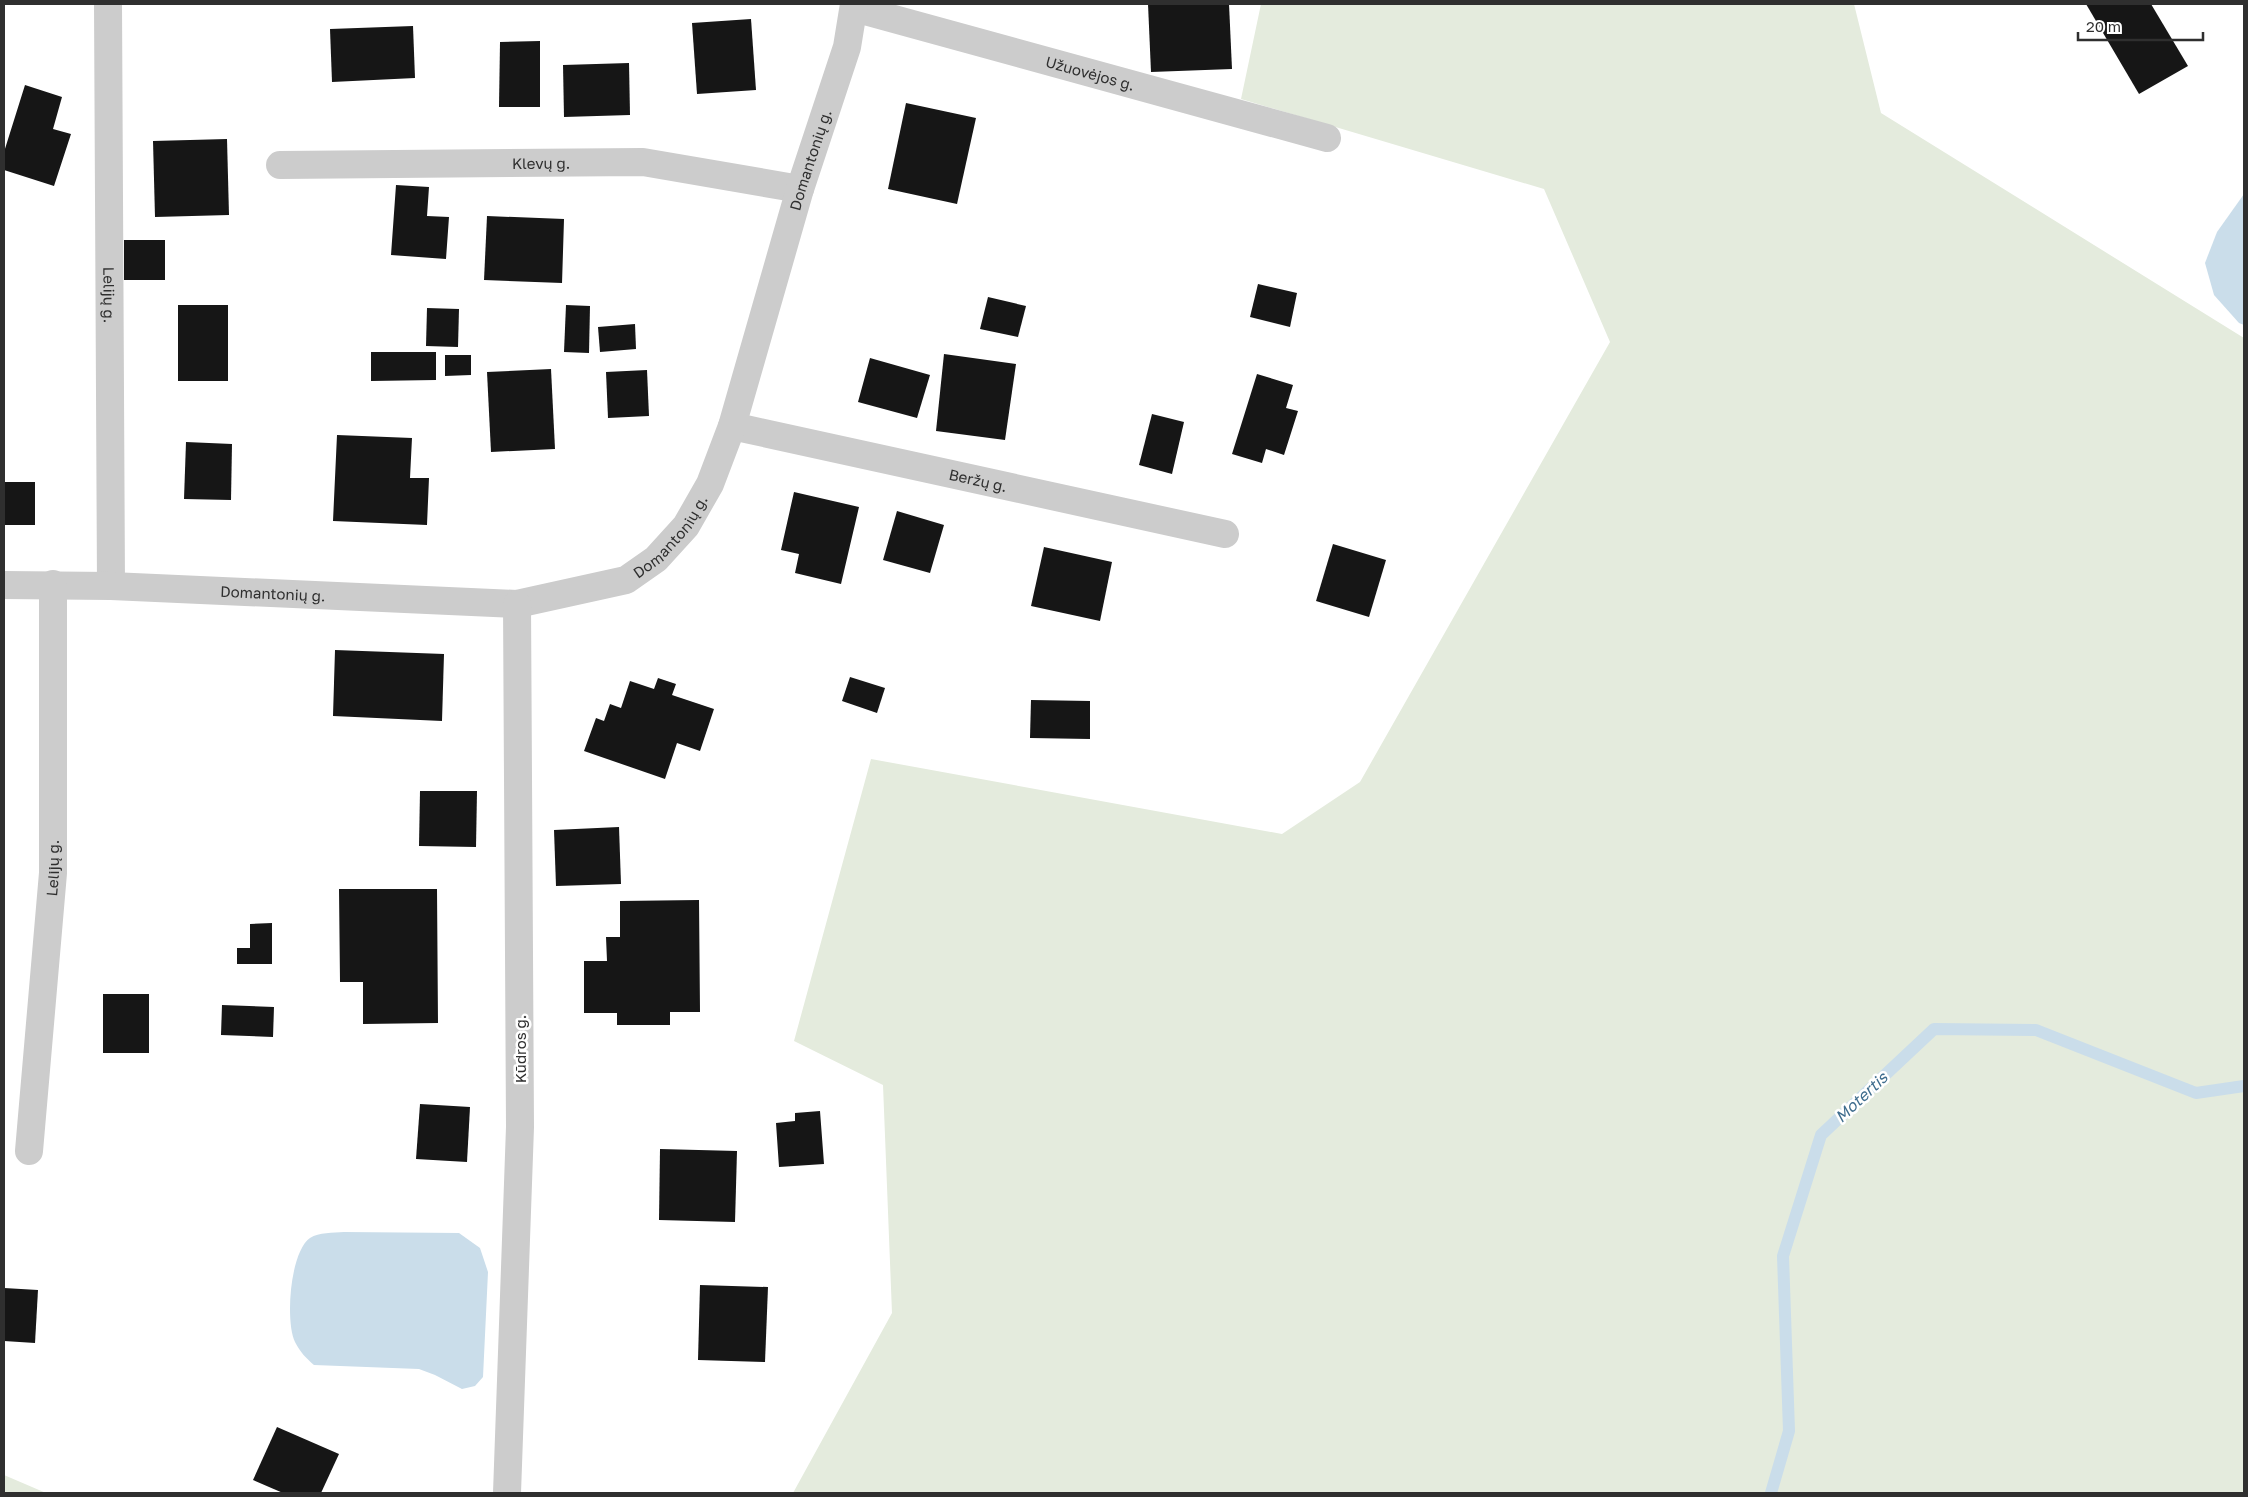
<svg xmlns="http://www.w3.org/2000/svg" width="2248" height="1497" font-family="'Golos Text',sans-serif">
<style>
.green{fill:#e4ebdd}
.water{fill:#caddea}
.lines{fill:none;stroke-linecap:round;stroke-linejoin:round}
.stream{stroke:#caddea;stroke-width:12}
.building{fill:#161616}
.minor{stroke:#ccc;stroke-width:28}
.labels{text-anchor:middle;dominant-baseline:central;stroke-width:5;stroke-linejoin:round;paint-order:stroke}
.street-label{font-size:15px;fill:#2f2f2f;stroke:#fff}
.water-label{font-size:16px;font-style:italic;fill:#3f6d8e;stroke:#fff}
</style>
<rect width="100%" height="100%" fill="#fff"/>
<g class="green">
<path d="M 1261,4 L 1854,4 L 1881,113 L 2244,338 L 2244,1493 L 793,1493 L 892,1313 L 883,1085 L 794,1041 L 871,759 L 1282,834 L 1360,782 L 1610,342 L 1544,189 L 1241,99 Z"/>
<path d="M 4,1475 L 46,1493 L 4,1493 Z"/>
</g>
<g class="water">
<path d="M 2244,194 L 2244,325 L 2239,323 L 2214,295 L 2205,263 L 2217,232 Z"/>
<path d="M 344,1232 L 459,1233 L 480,1248 L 488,1272 L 483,1377 L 475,1386 L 462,1389 L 435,1375 L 419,1369 L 314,1365 C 306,1358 300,1352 295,1342 C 285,1321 290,1252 310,1238 C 319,1232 333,1233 344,1232 Z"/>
</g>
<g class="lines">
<path class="stream" d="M 1771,1493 L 1789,1431 L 1783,1256 L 1821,1135 L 1934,1029 L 2036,1030 L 2196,1093 L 2244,1086"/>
</g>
<g class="building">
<path d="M 1148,4 L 1229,4 L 1232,69 L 1151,72 Z"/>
<path d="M 2086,4 L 2151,4 L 2188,66 L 2139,94 Z"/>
<path d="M 751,19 L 756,90 L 697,94 L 692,23 Z"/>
<path d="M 413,26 L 415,78 L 332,82 L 330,29 Z"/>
<path d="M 540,41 L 540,107 L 499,107 L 500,42 Z"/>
<path d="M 629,63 L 630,115 L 564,117 L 563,65 Z"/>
<path d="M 25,85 L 62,97 L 53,129 L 71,134 L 54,186 L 4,170 L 4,152 Z"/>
<path d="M 906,103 L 976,118 L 957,204 L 888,189 Z"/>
<path d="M 227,139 L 229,215 L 155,217 L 153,141 Z"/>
<path d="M 396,185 L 429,187 L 427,216 L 449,217 L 446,259 L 391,255 Z"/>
<path d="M 487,216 L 564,219 L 562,283 L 484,280 Z"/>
<rect x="124" y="240" width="41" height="40"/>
<path d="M 1258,284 L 1297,293 L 1290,327 L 1250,317 Z"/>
<path d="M 988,297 L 1026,306 L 1018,337 L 980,329 Z"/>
<rect x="178" y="305" width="50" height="76"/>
<path d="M 566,305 L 590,306 L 589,353 L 564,352 Z"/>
<path d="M 427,308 L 459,309 L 458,347 L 426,346 Z"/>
<path d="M 635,324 L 636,349 L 600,352 L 598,327 Z"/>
<path d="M 371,352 L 436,352 L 436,380 L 371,381 Z"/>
<path d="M 944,354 L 1016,364 L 1005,440 L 936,431 Z"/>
<path d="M 445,355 L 471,355 L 471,375 L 445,376 Z"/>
<path d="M 870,358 L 930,375 L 917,418 L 858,402 Z"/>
<path d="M 551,369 L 555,449 L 491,452 L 487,372 Z"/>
<path d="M 647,370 L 649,416 L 608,418 L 606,372 Z"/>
<path d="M 1257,374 L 1293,385 L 1286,408 L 1298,411 L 1284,455 L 1266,449 L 1262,463 L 1232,454 Z"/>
<path d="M 1152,414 L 1184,422 L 1172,474 L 1139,465 Z"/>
<path d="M 337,435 L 412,438 L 410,478 L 429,478 L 427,525 L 333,521 Z"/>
<path d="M 186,442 L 232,444 L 231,500 L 184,499 Z"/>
<rect x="4" y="482" width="31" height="43"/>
<path d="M 794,492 L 859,507 L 841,584 L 795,573 L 799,554 L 781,550 Z"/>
<path d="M 897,511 L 944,525 L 930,573 L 883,560 Z"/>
<path d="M 1333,544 L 1386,560 L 1369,617 L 1316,601 Z"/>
<path d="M 1044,547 L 1112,562 L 1100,621 L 1031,606 Z"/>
<path d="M 335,650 L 444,654 L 442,721 L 333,716 Z"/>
<path d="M 850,677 L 885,688 L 877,713 L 842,701 Z"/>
<path d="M 658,678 L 676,684 L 672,695 L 714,709 L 700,751 L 677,743 L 665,779 L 584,751 L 596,718 L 604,721 L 610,704 L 621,708 L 630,681 L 654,689 Z"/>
<path d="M 1031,700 L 1090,701 L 1090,739 L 1030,738 Z"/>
<path d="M 420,791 L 477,791 L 476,847 L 419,846 Z"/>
<path d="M 619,827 L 621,884 L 556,886 L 554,830 Z"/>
<path d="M 339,889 L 437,889 L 438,1023 L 363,1024 L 363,982 L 340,982 Z"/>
<path d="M 699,900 L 700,1012 L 670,1012 L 670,1025 L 617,1025 L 617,1013 L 584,1013 L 584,961 L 607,961 L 606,937 L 620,937 L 620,901 Z"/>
<path d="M 272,923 L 272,964 L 237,964 L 237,948 L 250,948 L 250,924 Z"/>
<rect x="103" y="994" width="46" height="59"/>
<path d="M 222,1005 L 274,1007 L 273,1037 L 221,1035 Z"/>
<path d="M 420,1104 L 470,1107 L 467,1162 L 416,1159 Z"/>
<path d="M 820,1111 L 824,1164 L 779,1167 L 776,1123 L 795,1121 L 795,1113 Z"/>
<path d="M 660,1149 L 737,1151 L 735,1222 L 659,1220 Z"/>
<path d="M 700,1285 L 768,1287 L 765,1362 L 698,1360 Z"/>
<path d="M 4,1288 L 38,1290 L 35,1343 L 4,1341 Z"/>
<path d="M 277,1427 L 339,1454 L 321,1493 L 283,1493 L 253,1480 Z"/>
</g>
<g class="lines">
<g class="minor">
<path id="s1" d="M 108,4 L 111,586"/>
<path id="s2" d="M 854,8 L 1327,138"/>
<path id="s3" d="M 280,165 L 643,162 L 800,189"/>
<path id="s4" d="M 732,426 L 1225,534"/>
<path id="s5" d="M 4,585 L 111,586 L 517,604 L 626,580 L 656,559 L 686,526 L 710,484 L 732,426 L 800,189 L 847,47 L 854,4"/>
<path id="s6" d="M 29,1151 L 53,873 L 53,584"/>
<path d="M 507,1493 L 520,1127 L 517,604"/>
</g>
</g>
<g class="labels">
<g class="street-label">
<text stroke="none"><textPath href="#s2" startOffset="245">Užuovėjos g.</textPath></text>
<text stroke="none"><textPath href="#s5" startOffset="1094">Domantonių g.</textPath></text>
<text stroke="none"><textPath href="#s3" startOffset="261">Klevų g.</textPath></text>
<text stroke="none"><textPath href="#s1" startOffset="291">Lelijų g.</textPath></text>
<text stroke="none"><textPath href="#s4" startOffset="252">Beržų g.</textPath></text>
<text stroke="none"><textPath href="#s5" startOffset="688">Domantonių g.</textPath></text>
<text stroke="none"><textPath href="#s5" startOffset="269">Domantonių g.</textPath></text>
<text stroke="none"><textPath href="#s6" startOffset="284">Lelijų g.</textPath></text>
<text transform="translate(520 1049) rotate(-90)">Kūdros g.</text>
</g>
<g class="water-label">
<text transform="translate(1861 1097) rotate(-43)">Motertis</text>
</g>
</g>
<rect width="2248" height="1497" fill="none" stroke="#2f2f2f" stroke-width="10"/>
<path d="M2078 32v8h125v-8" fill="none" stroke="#2f2f2f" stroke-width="2.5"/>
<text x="2086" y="32" font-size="15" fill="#2f2f2f" stroke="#ffffff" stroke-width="4" paint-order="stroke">20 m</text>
</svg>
